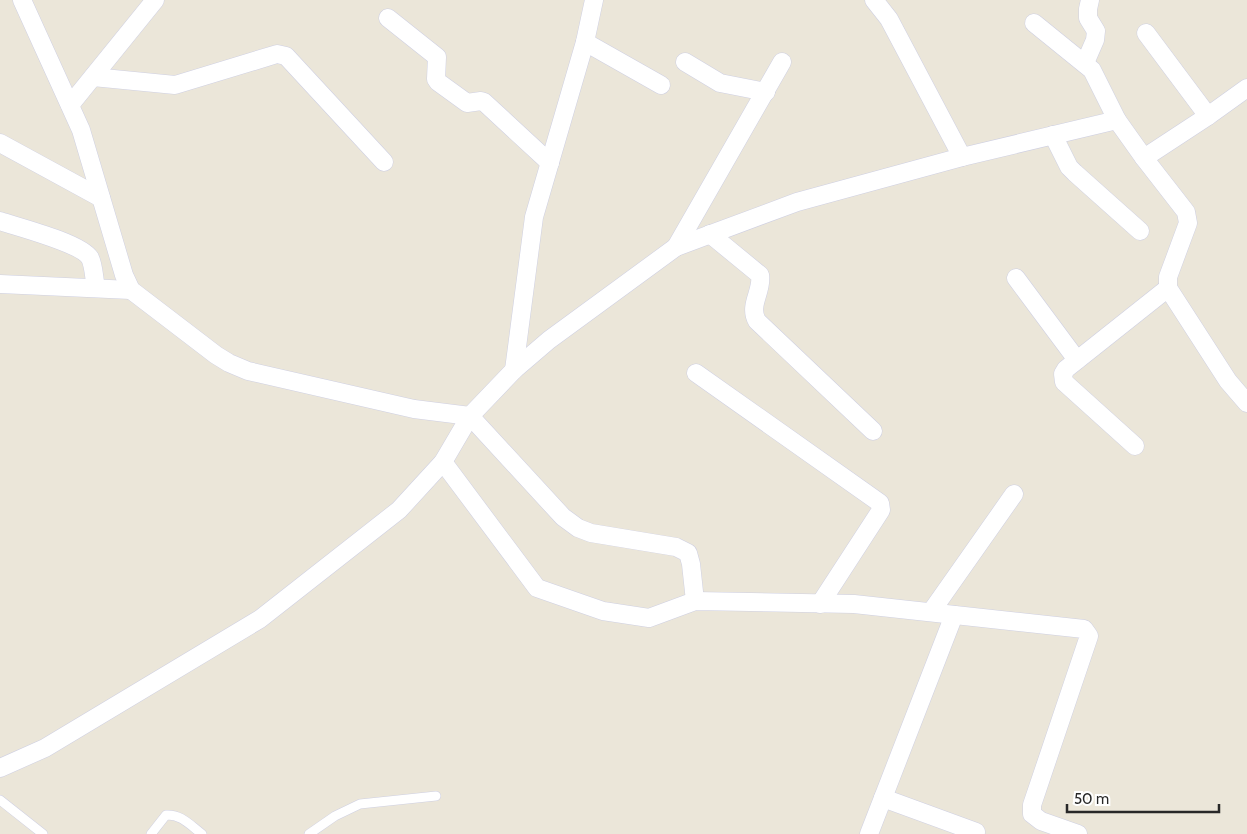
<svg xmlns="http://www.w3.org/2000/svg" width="1247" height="834" font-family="Cabin,sans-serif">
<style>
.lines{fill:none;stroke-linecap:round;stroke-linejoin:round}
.service-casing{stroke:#cfd0e2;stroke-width:10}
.minor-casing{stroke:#cfd0e2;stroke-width:19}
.service{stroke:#fff;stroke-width:9}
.minor{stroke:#fff;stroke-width:18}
</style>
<rect width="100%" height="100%" fill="#ebe6d9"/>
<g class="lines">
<defs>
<g id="service">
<path d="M 0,800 L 43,834"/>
<path d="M 151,834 L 166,815 C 181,814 190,825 202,834"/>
<path d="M 309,834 L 335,816 L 360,804 L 436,796"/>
</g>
<g id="minor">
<path d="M 22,0 L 81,130 L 124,275 L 131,290 L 216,355 L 229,363 L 248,371 L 414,409 L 470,416 L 563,517 L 578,528 L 591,533 L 676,547 L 688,553 L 691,564 L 695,601"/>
<path d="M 874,0 L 889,19 L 962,157"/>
<path d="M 388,18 L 437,57 L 436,79 L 438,82 L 467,103 L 481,101 L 484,102 L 550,163"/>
<path d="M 1034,23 L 1092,70 L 1117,120"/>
<path d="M 1146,33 L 1208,116"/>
<path d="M 585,42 L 661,85"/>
<path d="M 685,62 L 720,83 L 766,92"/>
<path d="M 1085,63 L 1095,40 L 1096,31 L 1088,18 L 1088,9 L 1090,0"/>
<path d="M 93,77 L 175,85 L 277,54 L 286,56 L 384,162"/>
<path d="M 70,105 L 155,0"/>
<path d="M 1053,135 L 1069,167 L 1075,173 L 1140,231"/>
<path d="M 0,143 L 101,198"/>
<path d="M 1144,158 L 1186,212 L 1188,223 L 1168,277 L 1168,288 L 1228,381 L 1247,403"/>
<path d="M 0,221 C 18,227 81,243 90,258 C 94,266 94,279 96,288"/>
<path d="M 710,234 L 760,275 C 763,291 748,305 757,321 L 873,431"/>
<path d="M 676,247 L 782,62"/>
<path d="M 1016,278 L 1077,360"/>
<path d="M 0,284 L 131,290"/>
<path d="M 514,370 L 534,217 L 585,42 L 594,0"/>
<path d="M 696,373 L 880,503 L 881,510 L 820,604"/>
<path d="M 1135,446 L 1064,382 L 1063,374 L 1066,369 L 1168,288"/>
<path d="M 443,462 L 537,588 L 603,611 L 649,618 L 695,601 L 854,604 L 1084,629 L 1089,636 L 1032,805 L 1032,814 L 1041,821 L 1078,834"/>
<path d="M 931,612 L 1014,494"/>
<path d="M 0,768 L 45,748 L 260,619 L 399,510 L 443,462 L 470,416 L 514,370 L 549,340 L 676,247 L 797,202 L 962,157 L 1117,120 L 1144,158 L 1208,116 L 1247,88"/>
<path d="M 883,798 L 976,832"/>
<path d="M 869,834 L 954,615"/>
</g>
</defs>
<use href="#service" class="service-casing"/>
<use href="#minor" class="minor-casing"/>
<use href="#service" class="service"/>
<use href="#minor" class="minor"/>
</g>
<path d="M1067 804v8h152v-8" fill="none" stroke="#282828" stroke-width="2.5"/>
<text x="1074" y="804" font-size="15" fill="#282828" stroke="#ffffff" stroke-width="4" paint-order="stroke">50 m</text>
</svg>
